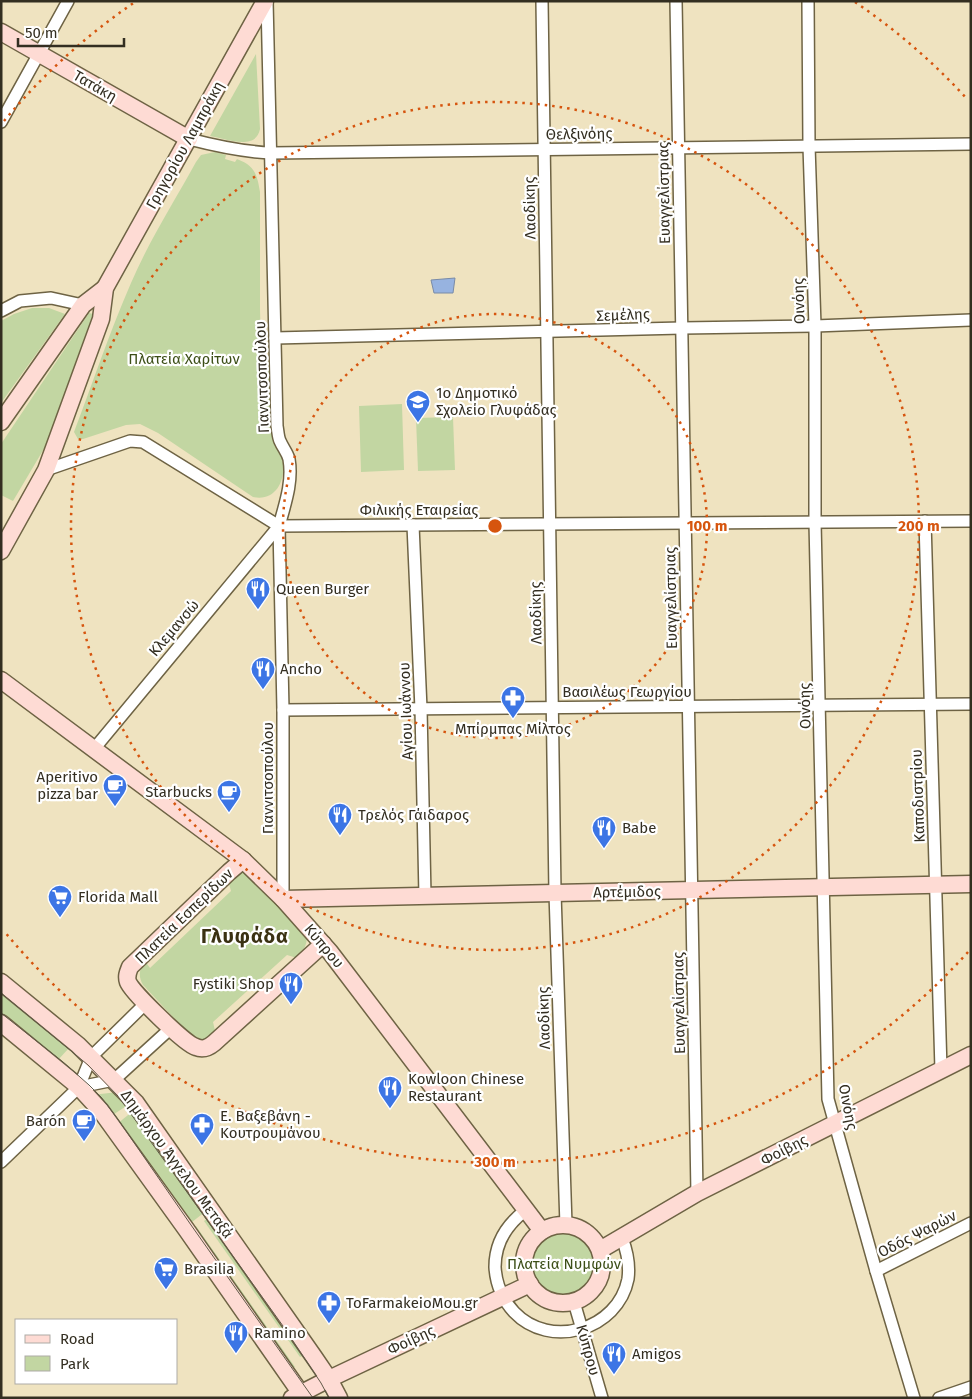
<svg xmlns="http://www.w3.org/2000/svg" width="972" height="1399" font-family="'Fira Sans',sans-serif">
<style>
.green{fill:#c2d6a2}
.water{fill:#97b3e0;stroke:#798ba7}
.lines{fill:none;stroke-linecap:round;stroke-linejoin:round}
.street-casing{stroke:#6e6344;stroke-width:14}
.secondary-casing{stroke:#6e6344;stroke-width:19}
.street{stroke:#fff;stroke-width:11}
.secondary{stroke:#fedbd4;stroke-width:16}
.tram{stroke:#605947;stroke-width:1}
.ring{fill:none;stroke:#d6550e;stroke-width:2.5;stroke-dasharray:2.5 5}
.labels{text-anchor:middle;dominant-baseline:central;stroke-width:4.5;stroke-linejoin:round;paint-order:stroke}
.street-label{font-size:15px;fill:#332e21;stroke:#fff}
.park-label{font-size:15px;fill:#3c4e17;stroke:#fff}
.poi-label{font-size:15px;fill:#332e21;stroke:#fff;text-anchor:start}
.district-label{font-size:20px;font-weight:bold;letter-spacing:1px;fill:#3a3112;stroke:#fff}
.centre{fill:#d6550e;stroke:#fff;stroke-width:2.5}
.ring-label{font-size:15px;text-anchor:middle;font-weight:bold;fill:#d6550e;stroke:#fff;stroke-width:4.5;stroke-linejoin:round;paint-order:stroke}
</style>
<rect width="100%" height="100%" fill="#efe3c0"/>
<g class="green">
<path d="M 256,54 L 260,129 C 256,151 226,139 210,136 Z"/>
<path d="M 215,152 L 226,155 L 225,159 L 235,162 L 237,159 C 255,166 257,174 260,192 L 260,309 L 261,349 L 266,351 L 268,358 L 274,440 C 277,446 281,451 282,458 C 287,478 277,502 253,497 L 158,433 L 140,424 L 126,425 L 83,439 L 78,439 L 74,432 C 93,382 110,331 131,283 C 149,241 174,202 196,162 L 201,155 Z"/>
<path d="M 32,308 L 49,308 L 65,314 L 1,403 L 1,321 L 14,314 Z"/>
<path d="M 89,313 L 93,314 L 45,447 L 13,501 L 1,495 L 1,444 Z"/>
<path d="M 402,404 L 404,470 L 361,472 L 359,406 Z"/>
<path d="M 453,417 L 455,470 L 418,471 L 416,418 Z"/>
<path d="M 238,873 L 244,873 L 250,874 L 307,936 C 307,946 303,951 297,958 L 287,955 L 213,1022 L 216,1035 C 211,1037 206,1040 201,1039 C 189,1037 154,996 143,985 C 138,976 139,970 145,961 L 150,968 L 231,891 L 228,880 Z"/>
<path d="M 1,991 L 70,1047 L 56,1062 L 1,1017 Z"/>
<path d="M 118,1092 L 128,1105 L 111,1116 L 92,1095 Z"/>
<path d="M 133,1111 L 205,1212 L 188,1225 L 117,1124 Z"/>
<path d="M 208,1218 L 305,1355 L 300,1357 L 204,1221 Z"/>
<path d="M 196,1226 L 295,1367 L 290,1369 L 192,1230 Z"/>
<circle cx="564" cy="1264" r="32"/>
</g>
<path class="water" d="M 455,278 L 453,293 L 434,293 L 431,280 Z"/>
<g class="lines">
<defs>
<g id="street">
<path d="M 267,1 L 277,426 C 278,431 278,437 280,441 C 283,448 287,452 289,459 C 293,482 285,504 279,526 L 283,710 L 283,899"/>
<path d="M 542,1 L 555,893 L 566,1225"/>
<path d="M 676,1 L 697,1193"/>
<path d="M 808,1 L 809,146 L 815,326 L 815,522 L 828,1099 L 876,1271 L 914,1398"/>
<path d="M 1,122 L 68,1"/>
<path d="M 189,139 C 216,146 243,152 272,153 L 971,144"/>
<path d="M 1,311 L 20,301 L 51,298 L 83,305"/>
<path d="M 275,338 L 682,328 L 815,326 L 971,320"/>
<path d="M 46,470 L 130,441 L 143,442 L 279,526 L 971,521"/>
<path d="M 925,521 L 941,1070"/>
<path d="M 413,525 L 421,709 L 425,896"/>
<path d="M 283,710 L 971,704"/>
<path d="M 94,749 L 279,526"/>
<path d="M 79,1087 L 114,1080 L 171,1028"/>
<path d="M 1,1162 L 79,1087 L 91,1057 L 146,1003"/>
<path d="M 526,1210 C 507,1224 495,1243 495,1267 C 496,1284 503,1300 514,1312 C 550,1350 618,1330 628,1279 C 630,1264 627,1251 622,1238"/>
<path d="M 876,1271 L 971,1223"/>
<path d="M 574,1302 L 602,1398"/>
<path d="M 939,1398 L 971,1387"/>
</g>
<g id="secondary">
<path d="M 1,32 L 189,139"/>
<path d="M 1,422 L 83,305 L 105,288"/>
<path d="M 1,551 L 46,470 L 101,319 L 105,288 L 265,1"/>
<path d="M 1,680 L 243,860 L 283,899 L 330,952 L 542,1231"/>
<path d="M 243,860 L 229,872 L 130,967 C 128,972 126,976 128,982 C 132,992 185,1044 196,1047 C 203,1050 208,1048 214,1043 L 323,944"/>
<path d="M 283,899 L 971,884"/>
<path d="M 1,982 L 78,1045 L 136,1103 L 314,1357 L 329,1379 L 339,1398"/>
<path d="M 1,1023 L 79,1087 L 101,1111 L 186,1229 L 304,1398"/>
<circle cx="563" cy="1264" r="39"/>
<path d="M 600,1250 L 697,1193 L 971,1055"/>
<path d="M 292,1398 L 329,1379 L 530,1284"/>
</g>
</defs>
<use href="#street" class="street-casing"/>
<use href="#secondary" class="secondary-casing"/>
<use href="#street" class="street"/>
<use href="#secondary" class="secondary"/>
<g class="tram">
<path d="M 1,993 L 88,1065 L 118,1096 L 283,1326 L 321,1383 L 329,1398"/>
<path d="M 1,1013 L 63,1062 L 89,1085 L 101,1097 L 117,1118 L 191,1225 L 313,1398"/>
</g>
</g>
<g class="ring">
<circle cx="495" cy="526" r="212"/>
<circle cx="495" cy="526" r="424"/>
<path d="M968 952A636 636 0 0 1 4 931M4 121A636 636 0 0 1 135 2M855 2A636 636 0 0 1 968 100"/>
</g>
<defs>
<symbol id="school-pin" viewBox="-11 -11 22 30"><path d="M0 17L-7.5 6A9.5 9.5 0 1 1 7.5 6Z" fill="#3c75e5" stroke="#fff"/><path d="M0-5L7-2L0 1L-7-2ZM-4 1L0 2.5L4 1V4Q0 6-4 4Z" fill="#fff"/></symbol>
<symbol id="restaurant-pin" viewBox="-11 -11 22 30"><path d="M0 17L-7.5 6A9.5 9.5 0 1 1 7.5 6Z" fill="#3c75e5" stroke="#fff"/><path d="M-5-6h1v4h1v-4h1v4h1v-4h1v5L-1.5 .5V6h-2V.5L-5-1ZM5-6V6H3V1.5H1.5Q1.5-4 5-6Z" fill="#fff"/></symbol>
<symbol id="pharmacy-pin" viewBox="-11 -11 22 30"><path d="M0 17L-7.5 6A9.5 9.5 0 1 1 7.5 6Z" fill="#3c75e5" stroke="#fff"/><path d="M-2-6h4v4h4v4h-4v4h-4v-4h-4v-4h4Z" fill="#fff"/></symbol>
<symbol id="cafe-pin" viewBox="-11 -11 22 30"><path d="M0 17L-7.5 6A9.5 9.5 0 1 1 7.5 6Z" fill="#3c75e5" stroke="#fff"/><path d="M-5.5-4.5H6V0H3Q3 3.5 0 3.5H-2.5Q-5.5 3.5-5.5 0ZM3-3.2v2h1.7v-2ZM-6 4.5H4V6H-6Z" fill="#fff"/></symbol>
<symbol id="supermarket-pin" viewBox="-11 -11 22 30"><path d="M0 17L-7.5 6A9.5 9.5 0 1 1 7.5 6Z" fill="#3c75e5" stroke="#fff"/><path d="M-6-5.5h2.5l.6 2H6L4.5 2H-2.5L-4.4-4H-6ZM-1.5 3.2a1.3 1.3 0 1 0 .1 0ZM3 3.2a1.3 1.3 0 1 0 .1 0Z" fill="#fff"/></symbol>
</defs>
<g fill-rule="evenodd">
<use href="#school-pin" x="404" y="388" width="28" height="38"/>
<use href="#restaurant-pin" x="244" y="575" width="28" height="38"/>
<use href="#restaurant-pin" x="249" y="655" width="28" height="38"/>
<use href="#pharmacy-pin" x="499" y="684" width="28" height="38"/>
<use href="#cafe-pin" x="101" y="772" width="28" height="38"/>
<use href="#cafe-pin" x="215" y="778" width="28" height="38"/>
<use href="#restaurant-pin" x="326" y="801" width="28" height="38"/>
<use href="#restaurant-pin" x="590" y="814" width="28" height="38"/>
<use href="#supermarket-pin" x="46" y="883" width="28" height="38"/>
<use href="#restaurant-pin" x="277" y="970" width="28" height="38"/>
<use href="#restaurant-pin" x="376" y="1074" width="28" height="38"/>
<use href="#cafe-pin" x="70" y="1107" width="28" height="38"/>
<use href="#pharmacy-pin" x="188" y="1111" width="28" height="38"/>
<use href="#supermarket-pin" x="152" y="1255" width="28" height="38"/>
<use href="#pharmacy-pin" x="315" y="1289" width="28" height="38"/>
<use href="#restaurant-pin" x="222" y="1319" width="28" height="38"/>
<use href="#restaurant-pin" x="600" y="1340" width="28" height="38"/>
</g>
<g class="labels">
<g class="street-label">
<text transform="translate(95 86) rotate(30)">Τατάκη</text>
<text transform="translate(579 134) rotate(-1)">Θελξινόης</text>
<text transform="translate(185 145) rotate(-61)">Γρηγορίου Λαμπράκη</text>
<text transform="translate(664 193) rotate(-91)">Ευαγγελίστριας</text>
<text transform="translate(530 208) rotate(-91)">Λαοδίκης</text>
<text transform="translate(799 301) rotate(-92)">Οινόης</text>
<text transform="translate(623 315) rotate(-2)">Σεμέλης</text>
<text transform="translate(262 377) rotate(-92)">Γιαννιτσοπούλου</text>
<text x="419" y="510">Φιλικής Εταιρείας</text>
<text transform="translate(671 598) rotate(-91)">Ευαγγελίστριας</text>
<text transform="translate(536 613) rotate(-91)">Λαοδίκης</text>
<text transform="translate(174 628) rotate(-50)">Κλεμανσώ</text>
<text x="627" y="692">Βασιλέως Γεωργίου</text>
<text transform="translate(805 706) rotate(-91)">Οινόης</text>
<text transform="translate(406 711) rotate(-92)">Αγίου Ιωάννου</text>
<text transform="translate(268 778) rotate(-90)">Γιαννιτσοπούλου</text>
<text transform="translate(918 796) rotate(-92)">Καποδιστρίου</text>
<text transform="translate(627 892) rotate(-1)">Αρτέμιδος</text>
<text transform="translate(184 916) rotate(-44)">Πλατεία Εσπερίδων</text>
<text transform="translate(324 946) rotate(50)">Κύπρου</text>
<text transform="translate(679 1003) rotate(-91)">Ευαγγελίστριας</text>
<text transform="translate(544 1018) rotate(-92)">Λαοδίκης</text>
<text transform="translate(848 1107) rotate(79)">Οινόης</text>
<text transform="translate(784 1150) rotate(-27)">Φοίβης</text>
<text transform="translate(177 1164) rotate(54)">Δημάρχου Άγγελου Μεταξά</text>
<text transform="translate(917 1234) rotate(-27)">Οδóς Ψαρών</text>
<text transform="translate(411 1340) rotate(-25)">Φοίβης</text>
<text transform="translate(588 1350) rotate(74)">Κύπρου</text>
</g>
<g class="park-label">
<text x="184" y="359">Πλατεία Χαρίτων</text>
<text x="564" y="1264">Πλατεία Νυμφών</text>
</g>
<g class="poi-label">
<text x="436" y="393">1ο Δημοτικό<tspan x="436" dy="17">Σχολείο Γλυφάδας</tspan></text>
<text x="276" y="589">Queen Burger</text>
<text x="280" y="669">Ancho</text>
<text x="513" y="729" text-anchor="middle">Μπίρμπας Μίλτος</text>
<text x="98" y="777" text-anchor="end">Aperitivo<tspan x="98" dy="17">pizza bar</tspan></text>
<text x="212" y="792" text-anchor="end">Starbucks</text>
<text x="358" y="815">Τρελός Γάιδαρος</text>
<text x="622" y="828">Babe</text>
<text x="78" y="897">Florida Mall</text>
<text x="274" y="984" text-anchor="end">Fystiki Shop</text>
<text x="408" y="1079">Kowloon Chinese<tspan x="408" dy="17">Restaurant</tspan></text>
<text x="220" y="1116">Ε. Βαξεβάνη -<tspan x="220" dy="17">Κουτρουμάνου</tspan></text>
<text x="66" y="1121" text-anchor="end">Barón</text>
<text x="184" y="1269">Brasilia</text>
<text x="346" y="1303">ToFarmakeioMou.gr</text>
<text x="254" y="1333">Ramino</text>
<text x="632" y="1354">Amigos</text>
</g>
<g class="district-label">
<text x="245" y="936">Γλυφάδα</text>
</g>
</g>
<circle cx="495" cy="526" r="8" class="centre"/>
<g class="ring-label">
<text x="707" y="531">100 m</text>
<text x="919" y="531">200 m</text>
<text x="495" y="1167">300 m</text>
</g>
<rect width="972" height="1399" fill="none" stroke="#332e21" stroke-width="5"/>
<rect x="15" y="1319" width="162" height="65" fill="#ffffff" stroke="#adaba6"/>
<rect x="25" y="1335" width="25" height="8" fill="#fedbd4" stroke="#adaba6"/>
<text x="60" y="1344" font-size="15" fill="#332e21">Road</text>
<rect x="25" y="1356" width="25" height="15" fill="#c2d6a2" stroke="#adaba6"/>
<text x="60" y="1369" font-size="15" fill="#332e21">Park</text>
<path d="M18 38v8h106v-8" fill="none" stroke="#332e21" stroke-width="2.5"/>
<text x="25" y="38" font-size="15" fill="#332e21" stroke="#ffffff" stroke-width="4" paint-order="stroke">50 m</text>
</svg>
